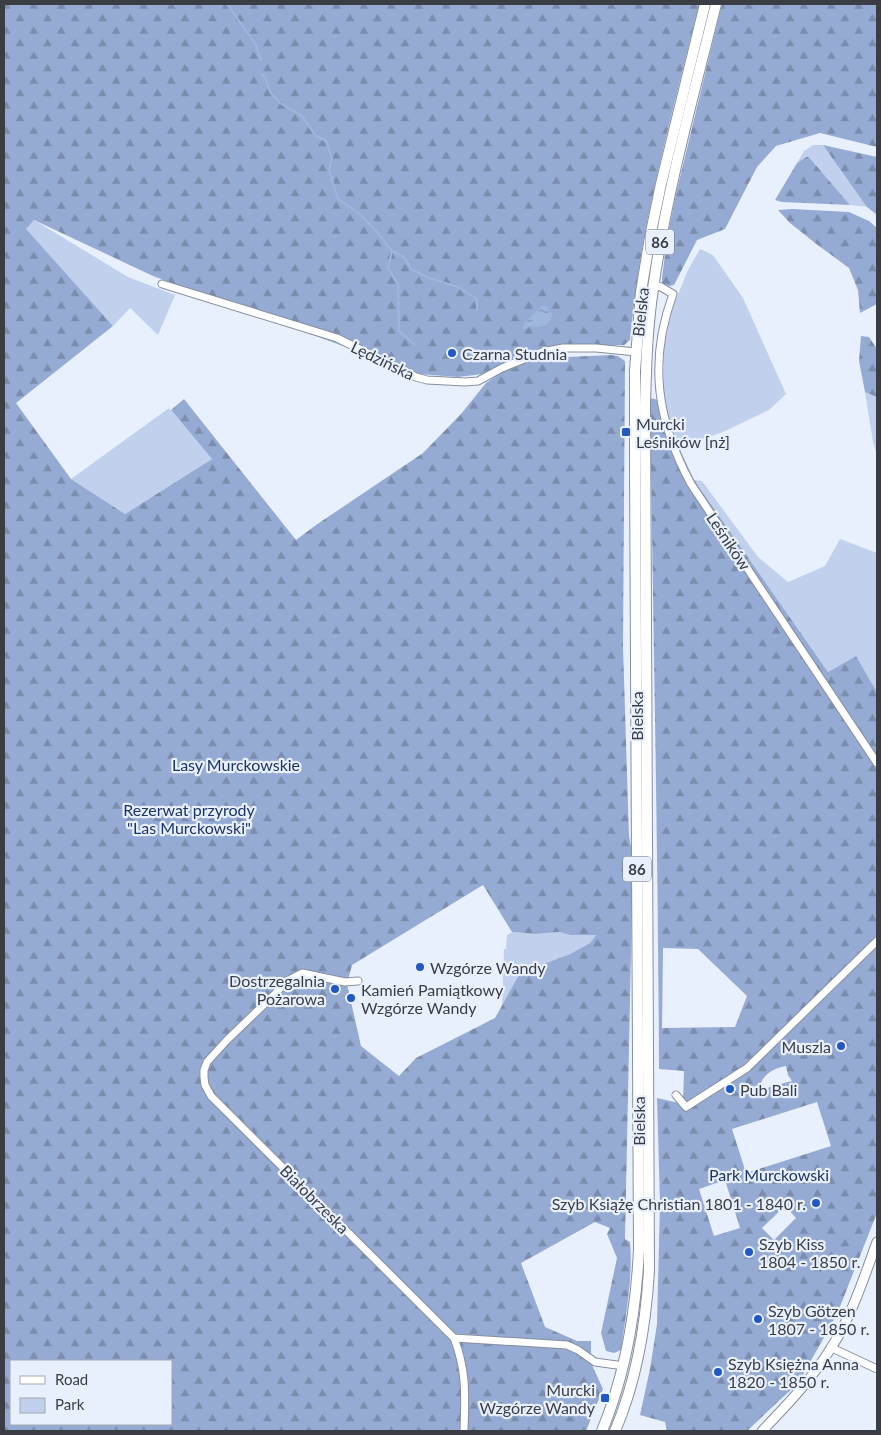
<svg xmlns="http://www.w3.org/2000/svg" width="881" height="1435" font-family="Lato,sans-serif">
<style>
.green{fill:#c0d0ed}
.forest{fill:url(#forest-firs);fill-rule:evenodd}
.water{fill:url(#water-ripples)}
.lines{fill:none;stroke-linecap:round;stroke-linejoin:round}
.stream{stroke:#9fb6de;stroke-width:2}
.minor-casing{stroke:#878f9e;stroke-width:9}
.tertiary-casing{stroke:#878f9e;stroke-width:11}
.primary-casing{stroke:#878f9e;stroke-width:12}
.minor{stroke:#fff;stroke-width:7}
.tertiary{stroke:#fff;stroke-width:9}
.primary{stroke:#fff;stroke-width:10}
.poi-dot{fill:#2158c4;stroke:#e9f0fd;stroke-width:2}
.labels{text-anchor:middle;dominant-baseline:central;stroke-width:4.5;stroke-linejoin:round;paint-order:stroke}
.shield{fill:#e9f0fd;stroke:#6e737c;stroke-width:1}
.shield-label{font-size:15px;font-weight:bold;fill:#3a3d44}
.street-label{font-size:16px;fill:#3a3d44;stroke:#e9f0fd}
.poi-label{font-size:16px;fill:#3a3d44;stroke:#e9f0fd;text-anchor:start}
.park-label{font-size:16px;fill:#1b3466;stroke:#e9f0fd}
</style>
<defs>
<pattern id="forest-firs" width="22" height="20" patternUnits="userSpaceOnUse" patternTransform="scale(1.25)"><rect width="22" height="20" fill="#95abd3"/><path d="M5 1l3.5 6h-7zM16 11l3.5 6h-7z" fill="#7b8cad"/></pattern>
<pattern id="water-ripples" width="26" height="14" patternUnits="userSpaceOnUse" patternTransform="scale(1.25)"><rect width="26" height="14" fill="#9fb6de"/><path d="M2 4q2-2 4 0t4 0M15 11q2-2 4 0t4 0" fill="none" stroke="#8395b6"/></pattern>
</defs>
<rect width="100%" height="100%" fill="#e9f0fd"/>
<g class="green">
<path d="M 813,145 L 823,145 L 868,207 L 850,205 L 808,156 L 797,163 L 804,151 Z"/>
<path d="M 34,220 L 128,277 L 175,295 L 158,335 L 130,308 L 113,326 L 25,229 Z"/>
<path d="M 700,249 L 713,255 L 743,298 L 786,394 L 769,410 L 723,432 L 686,445 L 674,437 L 663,401 L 664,347 L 672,309 L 688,270 Z"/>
<path d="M 865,392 L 877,397 L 877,455 L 873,442 Z"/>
<path d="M 169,408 L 212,459 L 125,514 L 71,479 Z"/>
<path d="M 694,480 L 702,481 L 758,557 L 788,582 L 825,566 L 840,539 L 877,553 L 877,692 L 856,656 L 828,672 Z"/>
<path d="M 512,932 L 536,934 L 559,932 L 570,935 L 596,935 L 590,943 L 570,954 L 520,973 L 502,1006 L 504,949 L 506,949 L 507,935 Z"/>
</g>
<g class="forest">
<path d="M 4,4 L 699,4 C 681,78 661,152 646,227 C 639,264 634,302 630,340 L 624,345 L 556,346 L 524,356 L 483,374 L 458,377 L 419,374 L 153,276 L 34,220 L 26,229 L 113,326 L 16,403 L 71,479 L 125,514 L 212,459 L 171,410 L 184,399 L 296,540 L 316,525 L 423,453 L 461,414 L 486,383 L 502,372 L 534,360 L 545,358 L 611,355 L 618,356 L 625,361 L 623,647 L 629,836 L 633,856 L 625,1239 L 630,1242 C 633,1278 626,1314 621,1350 L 614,1353 L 606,1351 L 601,1333 L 617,1258 L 607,1234 L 610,1228 L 595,1222 L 521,1263 L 545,1327 L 577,1341 L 591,1341 L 591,1363 L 603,1389 L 586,1431 L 4,1431 ZM 483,885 L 512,932 L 536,934 L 559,932 L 570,935 L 596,935 L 590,943 L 570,954 L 520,973 L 495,1018 L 416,1058 L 399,1076 L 361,1046 L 347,984 L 352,965 ZM 11,1361 L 171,1361 L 171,1424 L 11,1424 Z"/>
<path d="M 722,4 L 877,4 L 877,147 L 820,133 L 776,146 L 757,167 L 725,229 L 697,240 L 674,285 L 669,286 L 662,283 L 662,278 L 667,238 L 676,194 Z"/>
<path d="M 823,145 L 877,157 L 877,215 L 867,207 Z"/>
<path d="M 808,156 L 850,205 L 782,202 L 775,200 L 797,163 Z"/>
<path d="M 792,209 L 849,212 L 869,221 L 877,228 L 877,304 L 860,313 L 858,290 L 849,268 L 815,243 L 790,223 L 778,210 Z"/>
<path d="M 861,336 L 869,337 L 877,349 L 877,397 L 865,392 L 859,361 Z"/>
<path d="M 650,398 L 663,401 L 674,437 L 694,480 L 828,672 L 856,656 L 877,692 L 877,1213 L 837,1314 L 799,1382 L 747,1431 L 667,1431 L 665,1422 L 640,1415 L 650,1369 L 657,1324 L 660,1203 L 657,1098 L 683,1104 L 684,1071 L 659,1069 C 658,845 653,622 650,398 ZM 663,948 L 698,949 L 747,996 L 735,1027 L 662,1028 ZM 786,1066 L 788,1075 L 792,1081 L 772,1086 L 760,1092 C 758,1077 773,1068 786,1066 ZM 817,1102 L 831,1146 L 746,1173 L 732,1129 ZM 725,1180 L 740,1228 L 714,1236 L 699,1189 ZM 785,1206 L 796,1218 L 774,1240 L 762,1228 Z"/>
</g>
<path class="water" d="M 542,306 L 546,306 L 552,314 C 552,321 547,324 541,328 L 531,326 L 524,329 L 522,328 L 525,322 Z"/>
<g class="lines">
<g class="stream">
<path d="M 227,4 L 256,45 L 261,60"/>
<path d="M 262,74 L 266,79 L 270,92 L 280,103 L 302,116 L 315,135 L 326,141 L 332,158 L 329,170 L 338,199 L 361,215 L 377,232 L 392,251 L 404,257 L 411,269 L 429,278 L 458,287 L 477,299 L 477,310"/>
<path d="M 392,251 L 388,268 L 398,284 L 399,331 L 414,344"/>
</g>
<defs>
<g id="minor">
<path d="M 162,284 L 337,338 L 416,377 L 427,380 L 465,382 L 478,381 L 502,368 L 542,352 L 563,348 L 596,348 L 636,352"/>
<path d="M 653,285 L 661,287 L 673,294 C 648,362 657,421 691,484 L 877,763"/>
<path d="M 358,981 L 345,982 L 302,973 L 285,982 L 277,992 L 227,1040 L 207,1062 L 204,1070 L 204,1077 L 205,1085 L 211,1096 L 454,1338 L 567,1345 L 578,1350 L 595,1362 L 624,1366"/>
<path d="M 676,1095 L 686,1107 L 747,1068 L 877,941"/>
<path d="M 454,1338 C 467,1372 465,1396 464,1431"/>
<path d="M 832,1348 L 877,1369"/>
</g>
<path id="tertiary" d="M 762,1431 C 787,1405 812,1379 831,1348 C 852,1316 864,1277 877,1242"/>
<g id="primary">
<path d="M 602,1431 C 626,1373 636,1312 639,1249 L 635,466 L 635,371 L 641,292 L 650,237 L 661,184 L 705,4"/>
<path d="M 615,1431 C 636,1382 646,1323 649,1270 L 645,406 C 646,367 647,328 653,289 C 666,193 693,98 716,4"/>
</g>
</defs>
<use href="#minor" class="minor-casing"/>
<use href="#tertiary" class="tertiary-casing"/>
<use href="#primary" class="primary-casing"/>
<use href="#minor" class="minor"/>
<use href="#tertiary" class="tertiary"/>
<use href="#primary" class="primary"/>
</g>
<g class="poi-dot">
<circle cx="452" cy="353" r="5"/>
<rect x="621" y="427" width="10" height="10" rx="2.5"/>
<circle cx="420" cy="967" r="5"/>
<circle cx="335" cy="989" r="5"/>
<circle cx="351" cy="998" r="5"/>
<circle cx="841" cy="1046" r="5"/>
<circle cx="730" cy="1089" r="5"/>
<circle cx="816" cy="1203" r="5"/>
<circle cx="749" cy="1252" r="5"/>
<circle cx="758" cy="1319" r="5"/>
<circle cx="718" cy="1372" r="5"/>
<rect x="600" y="1393" width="10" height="10" rx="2.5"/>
</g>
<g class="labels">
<g class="shield">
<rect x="646" y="229.5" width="28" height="25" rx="4"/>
<rect x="623" y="856.5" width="28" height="25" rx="4"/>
</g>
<g class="shield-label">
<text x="660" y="242">86</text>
<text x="637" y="869">86</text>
</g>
<g class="street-label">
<text transform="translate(640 312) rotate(-84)">Bielska</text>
<text transform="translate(383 360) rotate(26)">Lędzińska</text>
<text transform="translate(729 541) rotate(56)">Leśników</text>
<text transform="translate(636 716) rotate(-90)">Bielska</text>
<text transform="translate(638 1121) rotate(-90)">Bielska</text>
<text transform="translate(315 1199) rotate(45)">Białobrzeska</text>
</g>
<g class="poi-label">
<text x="462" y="353">Czarna Studnia</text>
<text x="636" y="423">Murcki<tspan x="636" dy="18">Leśników [nż]</tspan></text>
<text x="430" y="967">Wzgórze Wandy</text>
<text x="325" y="980" text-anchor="end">Dostrzegalnia<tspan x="325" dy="18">Pożarowa</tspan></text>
<text x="361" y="989">Kamień Pamiątkowy<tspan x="361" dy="18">Wzgórze Wandy</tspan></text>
<text x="831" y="1046" text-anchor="end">Muszla</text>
<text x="740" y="1089">Pub Bali</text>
<text x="806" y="1203" text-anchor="end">Szyb Książę Christian 1801 - 1840 r.</text>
<text x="759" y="1243">Szyb Kiss<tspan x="759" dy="18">1804 - 1850 r.</tspan></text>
<text x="768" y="1310">Szyb Götzen<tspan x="768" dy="18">1807 - 1850 r.</tspan></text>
<text x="728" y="1363">Szyb Księżna Anna<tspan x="728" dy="18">1820 - 1850 r.</tspan></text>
<text x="595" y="1389" text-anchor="end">Murcki<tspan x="595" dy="18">Wzgórze Wandy</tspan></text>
</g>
<g class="park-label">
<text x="236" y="764">Lasy Murckowskie</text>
<text x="189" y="809">Rezerwat przyrody<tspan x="189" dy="18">"Las Murckowski"</tspan></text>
<text x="769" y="1174">Park Murckowski</text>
</g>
</g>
<rect width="881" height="1435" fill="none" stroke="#3a3d44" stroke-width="10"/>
<rect x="10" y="1360" width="162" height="65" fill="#e9f0fd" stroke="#a3a8b3"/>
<rect x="20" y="1376" width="25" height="8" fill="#ffffff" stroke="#a3a8b3"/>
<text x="55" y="1385" font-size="15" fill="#3a3d44">Road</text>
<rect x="20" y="1398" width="25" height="15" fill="#c0d0ed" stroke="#a3a8b3"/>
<text x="55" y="1410" font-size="15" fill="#3a3d44">Park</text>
</svg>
